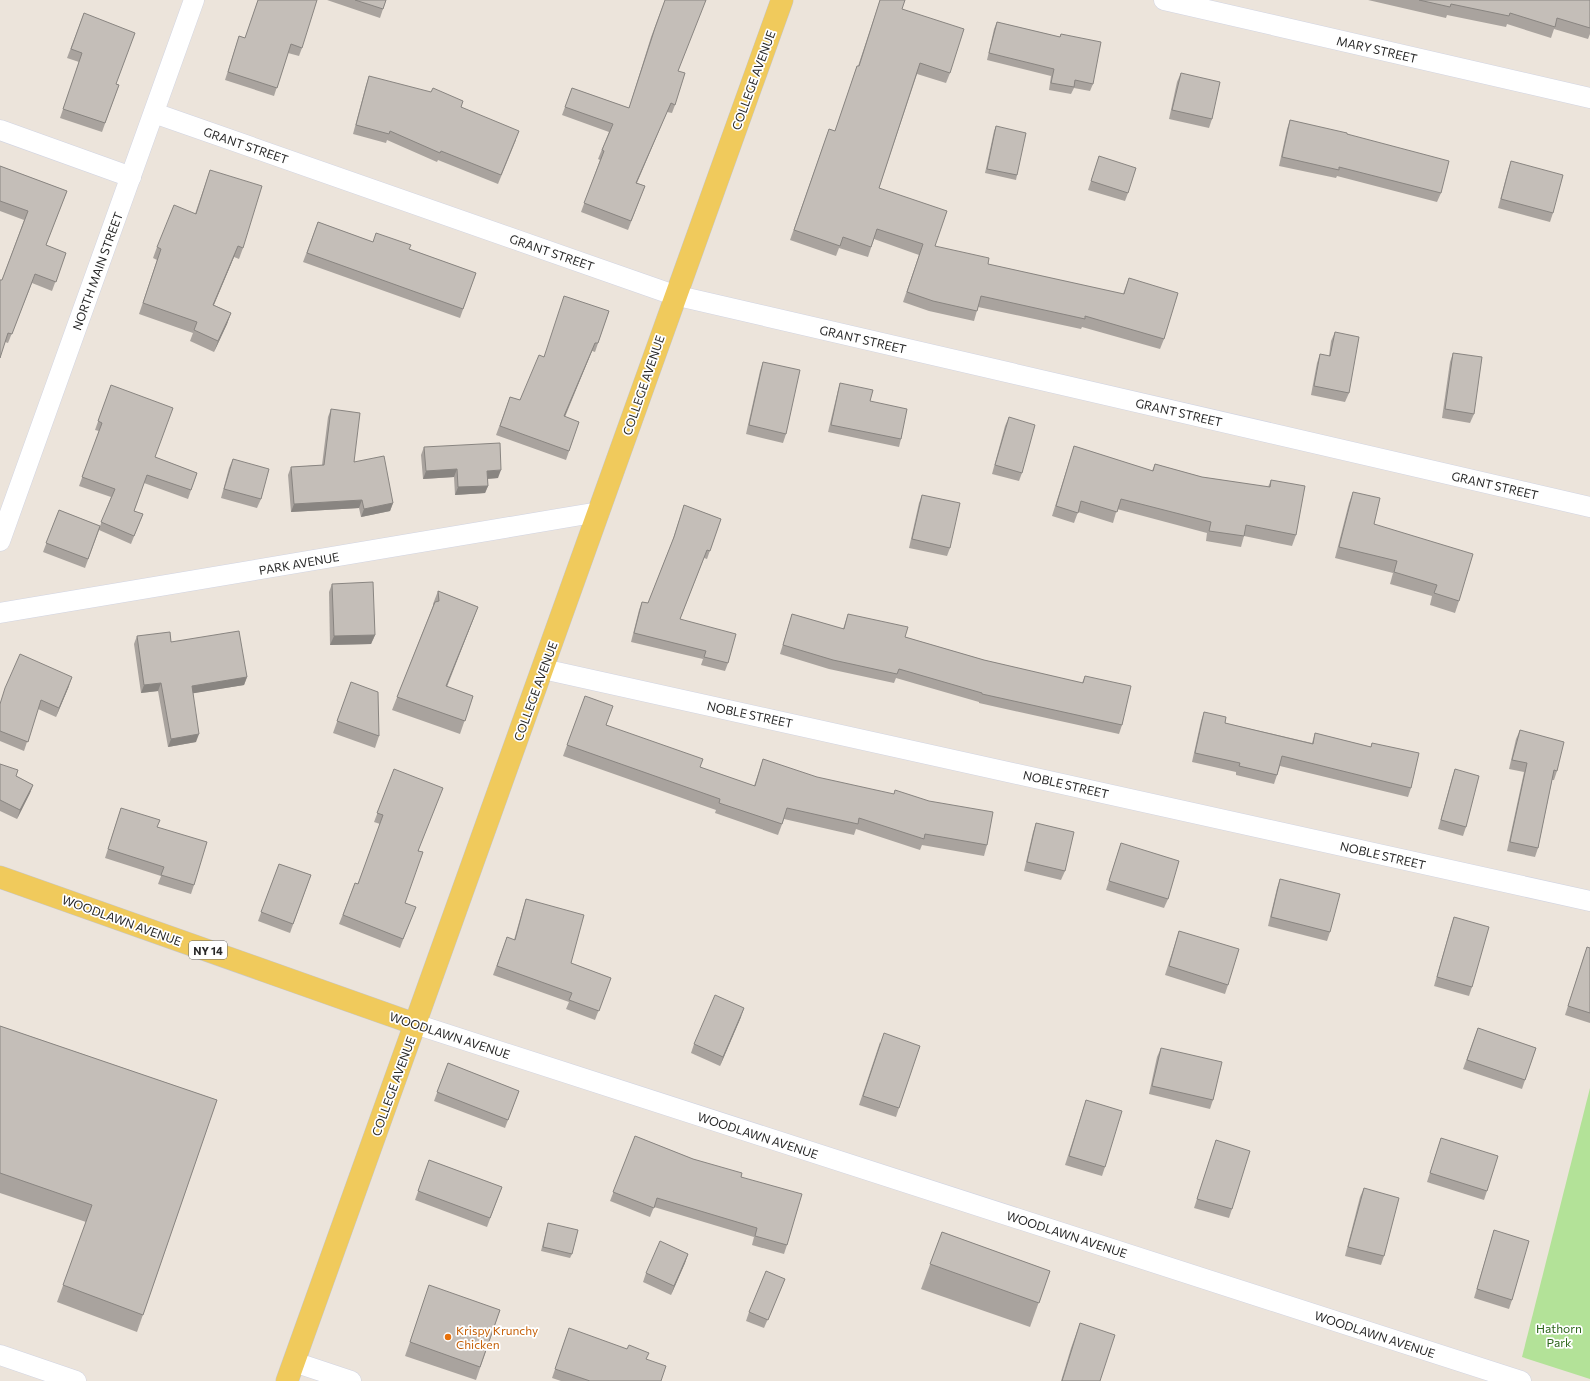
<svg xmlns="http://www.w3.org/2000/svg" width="1590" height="1381" font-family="Commissioner,sans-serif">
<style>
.green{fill:#b3e298}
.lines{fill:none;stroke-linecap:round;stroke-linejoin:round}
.minor-casing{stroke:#d1d4e2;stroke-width:21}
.primary-casing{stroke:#c7c7c7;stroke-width:23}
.minor{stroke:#fff;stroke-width:20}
.primary{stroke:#f0ca5c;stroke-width:22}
.wall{fill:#a9a39e}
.shaded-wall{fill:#898581}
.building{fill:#c4beb8;stroke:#898581}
.food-dot{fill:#e8710a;stroke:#fff;stroke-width:1.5}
.labels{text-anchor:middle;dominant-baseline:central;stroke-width:3.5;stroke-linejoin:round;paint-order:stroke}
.shield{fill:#fff;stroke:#696969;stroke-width:1}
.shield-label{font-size:11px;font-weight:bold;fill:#292929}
.street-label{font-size:12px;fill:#292929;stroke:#fff}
.park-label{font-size:12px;fill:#2c661a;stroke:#fff}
.food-label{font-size:12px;fill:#c56008;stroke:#fff;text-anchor:start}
</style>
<rect width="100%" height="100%" fill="#ece4db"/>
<path class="green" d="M 1590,1088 L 1590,1379 L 1522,1357 Z"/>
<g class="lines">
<defs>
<g id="minor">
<path d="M 1164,0 L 1590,98"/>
<path d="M 154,113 L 674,295 L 1590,507"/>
<path d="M 0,130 L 131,177"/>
<path d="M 0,541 L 194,0"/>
<path d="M 0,613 L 599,512"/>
<path d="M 543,669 L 1590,901"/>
<path d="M 415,1024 L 1521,1381"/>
<path d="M 0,1355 L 76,1381"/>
<path d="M 294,1362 L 351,1381"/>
</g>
<g id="primary">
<path d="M 0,877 L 415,1024"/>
<path d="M 287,1381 C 454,921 614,459 782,0"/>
</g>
</defs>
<use href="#minor" class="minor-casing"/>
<use href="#primary" class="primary-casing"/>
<use href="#minor" class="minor"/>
<use href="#primary" class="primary"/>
</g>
<g class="wall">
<path d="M 258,0 L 302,48 L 299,56 L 288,53 L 274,96 L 225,80 L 239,36 L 245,38 Z"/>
<path d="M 327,0 L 386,0 L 380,18 Z"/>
<path d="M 665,0 L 678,71 L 675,105 L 672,113 L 667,112 L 637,183 L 645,186 L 628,230 L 581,212 L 600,160 L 598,159 L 609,132 L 562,115 L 572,88 L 629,108 L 651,37 Z"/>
<path d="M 880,0 L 902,9 L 950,73 L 946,83 L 917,74 L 879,188 L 935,246 L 988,264 L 1123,294 L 1129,278 L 1164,339 L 1160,349 L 1082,327 L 1081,329 L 978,307 L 974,321 L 929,311 L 903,302 L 919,255 L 874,239 L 868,257 L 839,248 L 836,256 L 790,240 L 829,129 L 835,131 L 857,66 L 858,66 Z"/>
<path d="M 1368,0 L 1590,0 L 1590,34 L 1588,39 L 1554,29 L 1551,38 L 1507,24 L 1506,27 L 1447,15 L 1446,18 Z"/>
<path d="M 84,13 L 116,84 L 119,85 L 102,132 L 60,118 L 79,62 L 67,58 Z"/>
<path d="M 997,22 L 1060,37 L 1061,34 L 1093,84 L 1090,91 L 1074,88 L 1071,94 L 1049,90 L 1051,76 L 987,60 L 994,29 Z"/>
<path d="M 1181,73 L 1212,119 L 1209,128 L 1169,119 L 1177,82 Z"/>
<path d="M 369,76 L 461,107 L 516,140 L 498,184 L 438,160 L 437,162 L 387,140 L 386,143 L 353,134 L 366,85 Z"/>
<path d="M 1290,120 L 1347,134 L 1441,193 L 1437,202 L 1337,176 L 1336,178 L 1279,166 L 1287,129 Z"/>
<path d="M 996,126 L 1017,175 L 1016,180 L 985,173 L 994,131 Z"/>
<path d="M 1099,156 L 1128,193 L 1125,201 L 1088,190 Z"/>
<path d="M 1511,161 L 1553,213 L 1550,222 L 1498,208 L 1508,170 Z"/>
<path d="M 0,166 L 67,191 L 46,245 L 66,253 L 52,291 L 32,283 L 8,343 L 5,342 L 2,280 L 24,220 L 0,211 Z"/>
<path d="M 210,170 L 243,248 L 239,259 L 234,257 L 214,305 L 231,313 L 227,324 L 214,352 L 190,341 L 193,333 L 139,314 L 157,260 L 153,258 L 157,247 L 195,214 Z"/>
<path d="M 318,222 L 373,242 L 409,249 L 476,273 L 460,318 L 303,262 Z"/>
<path d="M 609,311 L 595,352 L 592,351 L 565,417 L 579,422 L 566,460 L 496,435 L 510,397 L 520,400 L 543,357 Z"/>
<path d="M 1335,332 L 1349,393 L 1345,402 L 1311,395 L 1317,363 L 1320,354 L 1329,356 L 1331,341 Z"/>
<path d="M 1453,353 L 1474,414 L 1470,423 L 1442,418 L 1450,362 Z"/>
<path d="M 763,362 L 786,434 L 783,443 L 746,434 L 760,371 Z"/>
<path d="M 840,383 L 870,401 L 901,439 L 899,447 L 828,432 L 838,390 Z"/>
<path d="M 111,385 L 155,457 L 197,473 L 188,499 L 144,483 L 134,511 L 143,514 L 131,544 L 99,530 L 85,568 L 43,552 L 59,510 L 100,526 L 111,497 L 79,486 L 99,431 L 95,430 Z"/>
<path d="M 331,409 L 354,462 L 393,503 L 390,511 L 361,517 L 359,508 L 291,512 L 288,475 L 291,467 L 322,465 L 328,417 Z"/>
<path d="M 1009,417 L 1022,473 L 1019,481 L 992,474 L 1005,426 Z"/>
<path d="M 1074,446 L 1152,471 L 1155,464 L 1202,477 L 1268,487 L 1271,480 L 1296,535 L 1292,546 L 1244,536 L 1241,547 L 1206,541 L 1207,533 L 1117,509 L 1113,523 L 1078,512 L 1074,523 L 1052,516 Z"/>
<path d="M 424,447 L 498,478 L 488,479 L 488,486 L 485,493 L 455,495 L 454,477 L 423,479 L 421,455 Z"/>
<path d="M 233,459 L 261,499 L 257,508 L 221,498 L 229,468 Z"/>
<path d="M 1353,492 L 1374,524 L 1459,601 L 1455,613 L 1430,605 L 1432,596 L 1390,584 L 1393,573 L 1335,558 L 1349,503 Z"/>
<path d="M 922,495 L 950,548 L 947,556 L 909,548 L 919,503 Z"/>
<path d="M 684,505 L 721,519 L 707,559 L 704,558 L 680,619 L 728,663 L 725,671 L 701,665 L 703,659 L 631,642 L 639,610 L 642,602 L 648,603 L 672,542 Z"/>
<path d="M 332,584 L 375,635 L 371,644 L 330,645 L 329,592 Z"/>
<path d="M 438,591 L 478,607 L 447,687 L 473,696 L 460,734 L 392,710 L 433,606 L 433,604 Z"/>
<path d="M 792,614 L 843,629 L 848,614 L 905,637 L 984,660 L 1082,683 L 1085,676 L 1122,725 L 1119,734 L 979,703 L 979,702 L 896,678 L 894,683 L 829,669 L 780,654 Z"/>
<path d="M 137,636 L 247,677 L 244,685 L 193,693 L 196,742 L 168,747 L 158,691 L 141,693 L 134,644 Z"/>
<path d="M 351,682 L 379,736 L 375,748 L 333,733 Z"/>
<path d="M 69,686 L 56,717 L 38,709 L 24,751 L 0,741 L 0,703 Z"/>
<path d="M 585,696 L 607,725 L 700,767 L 754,786 L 763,759 L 987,845 L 984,856 L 922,845 L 920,850 L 856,829 L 854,835 L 784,819 L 778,835 L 715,813 L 716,810 L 563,756 Z"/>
<path d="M 1204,712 L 1225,723 L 1312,743 L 1315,733 L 1371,747 L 1372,743 L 1411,788 L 1408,797 L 1280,766 L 1274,784 L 1236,775 L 1236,772 L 1192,762 L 1201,721 Z"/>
<path d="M 1520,730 L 1557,771 L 1554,780 L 1552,780 L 1538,848 L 1535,857 L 1507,851 L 1524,772 L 1509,769 L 1516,739 Z"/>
<path d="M 0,764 L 16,776 L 33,785 L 30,793 L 17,819 L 0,811 Z"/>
<path d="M 394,769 L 419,851 L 405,903 L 412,916 L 400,948 L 339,924 L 355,883 L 358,884 L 380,824 L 374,822 Z"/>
<path d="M 1455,769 L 1466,827 L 1463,836 L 1438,829 L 1452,778 Z"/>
<path d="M 121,808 L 157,827 L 194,885 L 191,894 L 158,884 L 161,876 L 105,858 Z"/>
<path d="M 1036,823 L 1065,871 L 1061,880 L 1024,871 L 1033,832 Z"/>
<path d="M 1121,843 L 1168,899 L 1164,908 L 1106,890 Z"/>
<path d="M 279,864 L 311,875 L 290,933 L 258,921 Z"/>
<path d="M 1280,879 L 1330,932 L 1327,941 L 1268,926 L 1277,888 Z"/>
<path d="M 526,899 L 571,963 L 611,978 L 595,1020 L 566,1009 L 569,1002 L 493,975 L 507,937 L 514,940 L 523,908 Z"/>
<path d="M 1454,917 L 1472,987 L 1469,996 L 1434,986 L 1451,926 Z"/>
<path d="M 1179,931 L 1228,985 L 1225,994 L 1165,975 Z"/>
<path d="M 1590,948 L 1590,1023 L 1565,1015 L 1584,956 Z"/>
<path d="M 741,1017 L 720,1066 L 691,1053 L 694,1044 Z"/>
<path d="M 0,1026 L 217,1100 L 137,1332 L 57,1302 L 86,1222 L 0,1193 Z"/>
<path d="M 1478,1028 L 1536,1048 L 1522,1089 L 1463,1069 Z"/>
<path d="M 880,1042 L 899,1108 L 896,1117 L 859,1105 Z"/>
<path d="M 1161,1048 L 1213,1100 L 1210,1109 L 1149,1094 L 1157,1057 Z"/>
<path d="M 448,1063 L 519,1091 L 505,1128 L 434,1101 Z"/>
<path d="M 1086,1100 L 1105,1167 L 1102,1176 L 1065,1165 Z"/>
<path d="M 635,1136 L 693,1159 L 741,1177 L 787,1245 L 784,1254 L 752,1245 L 754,1237 L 654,1207 L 650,1217 L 610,1201 Z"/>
<path d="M 1441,1138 L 1487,1191 L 1484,1200 L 1427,1182 Z"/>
<path d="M 1216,1140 L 1232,1209 L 1229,1218 L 1194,1208 Z"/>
<path d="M 429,1160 L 502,1187 L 487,1227 L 415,1200 Z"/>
<path d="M 1364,1188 L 1384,1256 L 1381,1265 L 1345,1256 L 1360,1197 Z"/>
<path d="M 548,1223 L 572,1254 L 570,1258 L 541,1251 Z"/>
<path d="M 1494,1230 L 1512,1300 L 1509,1309 L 1474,1298 Z"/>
<path d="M 942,1232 L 1050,1271 L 1030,1327 L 921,1289 Z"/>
<path d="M 688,1254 L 685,1263 L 671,1295 L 643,1282 L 646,1273 Z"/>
<path d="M 785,1279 L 764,1328 L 746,1321 L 749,1312 Z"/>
<path d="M 425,1299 L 500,1310 L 476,1380 L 405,1356 Z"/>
<path d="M 1080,1323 L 1100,1381 L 1061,1381 L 1071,1348 Z"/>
<path d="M 569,1328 L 646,1359 L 661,1381 L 561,1381 L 552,1378 Z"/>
</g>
<g class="shaded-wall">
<path d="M 671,103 L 667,112 L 633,191 L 636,183 Z"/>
<path d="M 238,246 L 234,257 L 209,316 L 213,305 Z"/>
<path d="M 231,313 L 227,324 L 214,352 L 218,341 Z"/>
<path d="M 595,343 L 592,351 L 561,425 L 564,416 Z"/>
<path d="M 457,469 L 454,477 L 423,479 L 426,471 Z"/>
<path d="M 501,470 L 498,478 L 484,479 L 487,471 Z"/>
<path d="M 488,486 L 485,493 L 455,495 L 458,487 Z"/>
<path d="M 362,500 L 359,508 L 291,512 L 294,504 Z"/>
<path d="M 393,503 L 390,511 L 361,517 L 364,509 Z"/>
<path d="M 478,607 L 473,620 L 441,700 L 446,686 Z"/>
<path d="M 375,635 L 371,644 L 330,645 L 334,636 Z"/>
<path d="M 72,677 L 69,686 L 56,717 L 59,708 Z"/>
<path d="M 247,677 L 244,685 L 189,694 L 192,686 Z"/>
<path d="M 161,683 L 158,691 L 141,693 L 144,685 Z"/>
<path d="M 199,734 L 196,742 L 168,747 L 171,739 Z"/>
<path d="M 33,785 L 30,793 L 17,819 L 20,810 Z"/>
<path d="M 744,1008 L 741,1017 L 720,1066 L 723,1057 Z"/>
<path d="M 688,1254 L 685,1263 L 671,1295 L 674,1286 Z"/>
</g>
<g class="building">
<path d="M 258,0 L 317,0 L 302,48 L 291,44 L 277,88 L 228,72 L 239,36 L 245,38 Z"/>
<path d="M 355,0 L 386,0 L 383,9 Z"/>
<path d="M 665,0 L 706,0 L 678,71 L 685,73 L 675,105 L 671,103 L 636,183 L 645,186 L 631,221 L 584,203 L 604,151 L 602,150 L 613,124 L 565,107 L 572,88 L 629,108 L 655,28 Z"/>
<path d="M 880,0 L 905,0 L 902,9 L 964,29 L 950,73 L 920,63 L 879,188 L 947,211 L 935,246 L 989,258 L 988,264 L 1124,294 L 1129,278 L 1178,293 L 1164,339 L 1085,316 L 1085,319 L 981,296 L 977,311 L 933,301 L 907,292 L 923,244 L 877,229 L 871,247 L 843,237 L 840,246 L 794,230 L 829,129 L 835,131 L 857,66 L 859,66 Z"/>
<path d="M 1419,0 L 1590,0 L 1590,28 L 1557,18 L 1555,27 L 1510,13 L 1509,16 L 1451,4 L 1450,7 Z"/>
<path d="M 84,13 L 135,33 L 116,84 L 119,85 L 105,123 L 63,109 L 82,53 L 71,49 Z"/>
<path d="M 997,22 L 1060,37 L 1061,34 L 1101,42 L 1093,84 L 1075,80 L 1074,87 L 1051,83 L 1054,69 L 989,53 Z"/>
<path d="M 1181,73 L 1220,82 L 1212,119 L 1172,110 Z"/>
<path d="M 369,76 L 431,92 L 433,88 L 463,101 L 461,107 L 519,131 L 501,175 L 441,151 L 440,153 L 390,131 L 389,134 L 356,125 Z"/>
<path d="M 1290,120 L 1347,133 L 1347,134 L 1449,161 L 1441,193 L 1339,167 L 1339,170 L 1282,157 Z"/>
<path d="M 996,126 L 1026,133 L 1017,175 L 987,169 Z"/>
<path d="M 1099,156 L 1136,168 L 1128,193 L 1091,181 Z"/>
<path d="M 1511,161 L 1563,175 L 1553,213 L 1501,199 Z"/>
<path d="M 0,166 L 67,191 L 46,245 L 66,253 L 56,282 L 35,274 L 12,334 L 8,333 L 0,358 L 0,280 L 2,280 L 28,211 L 0,201 Z"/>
<path d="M 210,170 L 262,186 L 243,248 L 238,246 L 213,305 L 231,313 L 218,341 L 194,330 L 197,322 L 143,303 L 161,249 L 157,247 L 174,205 L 196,214 Z"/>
<path d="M 318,222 L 373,242 L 376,233 L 411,245 L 409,249 L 476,273 L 463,309 L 307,253 Z"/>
<path d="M 564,296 L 609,311 L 598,343 L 595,343 L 564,416 L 579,422 L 569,451 L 500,426 L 510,397 L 520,400 L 539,355 L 544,357 Z"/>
<path d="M 1335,332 L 1359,337 L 1349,393 L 1314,386 L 1320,354 L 1330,356 Z"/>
<path d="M 1453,353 L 1482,357 L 1474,414 L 1445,409 Z"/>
<path d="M 763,362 L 800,370 L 786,434 L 749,425 Z"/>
<path d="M 840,383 L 873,390 L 870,401 L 907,409 L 901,439 L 831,425 Z"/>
<path d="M 111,385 L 173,408 L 155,457 L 197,473 L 191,490 L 147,475 L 134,511 L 143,514 L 134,536 L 101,522 L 115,489 L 82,477 L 102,423 L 98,421 Z"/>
<path d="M 331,409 L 360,413 L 354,462 L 384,456 L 393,503 L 364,509 L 362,500 L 294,504 L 291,467 L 324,465 Z"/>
<path d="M 1009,417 L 1035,425 L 1022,473 L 995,465 Z"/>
<path d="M 500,443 L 501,470 L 487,471 L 488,486 L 458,487 L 457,469 L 426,471 L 424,447 Z"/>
<path d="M 1074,446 L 1153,471 L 1155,464 L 1202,477 L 1270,487 L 1271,480 L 1305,486 L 1296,535 L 1246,525 L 1244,536 L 1209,531 L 1211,522 L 1121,499 L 1117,512 L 1081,501 L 1078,513 L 1056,506 Z"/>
<path d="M 233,459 L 269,469 L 261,499 L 224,489 Z"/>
<path d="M 1353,492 L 1380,498 L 1374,524 L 1473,554 L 1459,601 L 1434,593 L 1437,585 L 1394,572 L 1397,561 L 1339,547 Z"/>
<path d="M 922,495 L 960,503 L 950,548 L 912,539 Z"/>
<path d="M 684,505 L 721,519 L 710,551 L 707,550 L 680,619 L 736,634 L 728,663 L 704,657 L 706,651 L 634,633 L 642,602 L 648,603 L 674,537 Z"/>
<path d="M 59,510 L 100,526 L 88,559 L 46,543 Z"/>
<path d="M 373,582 L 375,635 L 334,636 L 332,584 Z"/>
<path d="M 438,591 L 478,607 L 446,686 L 473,696 L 465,721 L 397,697 L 435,602 L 439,601 Z"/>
<path d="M 792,614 L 844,629 L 848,614 L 908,627 L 905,637 L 984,660 L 1083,683 L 1085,676 L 1131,686 L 1122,725 L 982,694 L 982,693 L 899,669 L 897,674 L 833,660 L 783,645 Z"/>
<path d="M 239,631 L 247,677 L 192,686 L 199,734 L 171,739 L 161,683 L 144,685 L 137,636 L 170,632 L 171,642 Z"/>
<path d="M 20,654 L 72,677 L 59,708 L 41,700 L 28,742 L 0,731 L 0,704 L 5,688 Z"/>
<path d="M 351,682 L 378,692 L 379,736 L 337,721 Z"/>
<path d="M 585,696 L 613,706 L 606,725 L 703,759 L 700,767 L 755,786 L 763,759 L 817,777 L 894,794 L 895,790 L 929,801 L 993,812 L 987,845 L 925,834 L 924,839 L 859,818 L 858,824 L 787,808 L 782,824 L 719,803 L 720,799 L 567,745 Z"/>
<path d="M 1204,712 L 1226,717 L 1225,723 L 1313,744 L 1315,733 L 1371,747 L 1372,743 L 1419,753 L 1411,788 L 1282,756 L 1277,775 L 1239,766 L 1240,763 L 1195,753 Z"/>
<path d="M 1520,730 L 1564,742 L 1557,771 L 1554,770 L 1538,848 L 1510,842 L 1527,763 L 1512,760 Z"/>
<path d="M 0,764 L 18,770 L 16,776 L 33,785 L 20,810 L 0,800 Z"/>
<path d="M 394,769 L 443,788 L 418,851 L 423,852 L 405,903 L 416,907 L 403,939 L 343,915 L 355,883 L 358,884 L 383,815 L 377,813 Z"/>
<path d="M 1455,769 L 1479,776 L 1466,827 L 1441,820 Z"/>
<path d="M 121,808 L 160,820 L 157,827 L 207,842 L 194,885 L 161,875 L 164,867 L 108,849 Z"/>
<path d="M 1036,823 L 1074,832 L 1065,871 L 1027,862 Z"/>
<path d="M 1121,843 L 1179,861 L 1168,899 L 1109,881 Z"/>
<path d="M 279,864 L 311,875 L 293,924 L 261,912 Z"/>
<path d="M 1280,879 L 1340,894 L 1330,932 L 1271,917 Z"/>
<path d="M 526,899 L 584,915 L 571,963 L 611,978 L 599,1011 L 569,1000 L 572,993 L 497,966 L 507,937 L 515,940 Z"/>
<path d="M 1454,917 L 1489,927 L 1472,987 L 1437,977 Z"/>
<path d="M 1179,931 L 1239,949 L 1228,985 L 1169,966 Z"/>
<path d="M 1587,947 L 1590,948 L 1590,1013 L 1568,1006 Z"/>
<path d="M 715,995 L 744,1008 L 723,1057 L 694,1044 Z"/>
<path d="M 0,1026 L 217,1100 L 143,1315 L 63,1285 L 92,1205 L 0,1173 Z"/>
<path d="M 1478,1028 L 1536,1048 L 1525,1080 L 1467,1060 Z"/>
<path d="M 884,1033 L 920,1046 L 899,1108 L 863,1096 Z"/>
<path d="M 1161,1048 L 1222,1062 L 1213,1100 L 1152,1086 Z"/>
<path d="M 448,1063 L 519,1091 L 508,1120 L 437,1092 Z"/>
<path d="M 1086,1100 L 1122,1111 L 1105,1167 L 1069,1156 Z"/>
<path d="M 635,1136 L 693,1159 L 742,1173 L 741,1177 L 802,1194 L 787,1245 L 755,1236 L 757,1228 L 657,1198 L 654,1208 L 613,1192 Z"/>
<path d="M 1441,1138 L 1498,1156 L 1487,1191 L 1430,1173 Z"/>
<path d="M 1216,1140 L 1250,1151 L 1232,1209 L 1197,1199 Z"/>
<path d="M 429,1160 L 502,1187 L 490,1218 L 418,1191 Z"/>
<path d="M 1364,1188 L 1399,1198 L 1384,1256 L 1348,1247 Z"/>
<path d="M 548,1223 L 578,1230 L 572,1254 L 543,1247 Z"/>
<path d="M 1494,1230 L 1529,1241 L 1512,1300 L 1477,1289 Z"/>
<path d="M 942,1232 L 1050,1271 L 1039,1303 L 930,1264 Z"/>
<path d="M 660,1241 L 688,1254 L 674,1286 L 646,1273 Z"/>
<path d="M 766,1271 L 785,1279 L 768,1320 L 749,1312 Z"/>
<path d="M 429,1285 L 500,1310 L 480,1367 L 410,1342 Z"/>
<path d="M 1080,1323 L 1115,1335 L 1100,1381 L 1062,1381 Z"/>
<path d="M 569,1328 L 627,1349 L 629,1345 L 649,1353 L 646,1359 L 666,1366 L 661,1381 L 590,1381 L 555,1369 Z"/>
</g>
<circle class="food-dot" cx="448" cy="1337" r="4"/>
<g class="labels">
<rect class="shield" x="189" y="941" width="38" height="18" rx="3"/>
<g class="shield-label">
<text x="208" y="950">NY 14</text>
</g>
<g class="street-label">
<text transform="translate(1377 49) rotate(13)">MARY STREET</text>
<text transform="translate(753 80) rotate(-70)">COLLEGE AVENUE</text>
<text transform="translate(246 145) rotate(19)">GRANT STREET</text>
<text transform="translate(552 252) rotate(19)">GRANT STREET</text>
<text transform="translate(97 271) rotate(-70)">NORTH MAIN STREET</text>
<text transform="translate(863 339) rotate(13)">GRANT STREET</text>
<text transform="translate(643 385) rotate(-71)">COLLEGE AVENUE</text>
<text transform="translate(1179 412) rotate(13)">GRANT STREET</text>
<text transform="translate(1495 485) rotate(13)">GRANT STREET</text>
<text transform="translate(299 563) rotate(-10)">PARK AVENUE</text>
<text transform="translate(535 691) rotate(-70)">COLLEGE AVENUE</text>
<text transform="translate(750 714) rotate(12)">NOBLE STREET</text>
<text transform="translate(1066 784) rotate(13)">NOBLE STREET</text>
<text transform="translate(1383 855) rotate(13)">NOBLE STREET</text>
<text transform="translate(122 920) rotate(20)">WOODLAWN AVENUE</text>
<text transform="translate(450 1035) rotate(18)">WOODLAWN AVENUE</text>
<text transform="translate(393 1086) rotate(-70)">COLLEGE AVENUE</text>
<text transform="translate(758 1135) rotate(18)">WOODLAWN AVENUE</text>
<text transform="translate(1067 1234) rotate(18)">WOODLAWN AVENUE</text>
<text transform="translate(1375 1334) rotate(18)">WOODLAWN AVENUE</text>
</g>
<g class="park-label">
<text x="1559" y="1328">Hathorn<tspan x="1559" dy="14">Park</tspan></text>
</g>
<g class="food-label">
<text x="456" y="1330">Krispy Krunchy<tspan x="456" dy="14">Chicken</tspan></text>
</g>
</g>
</svg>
